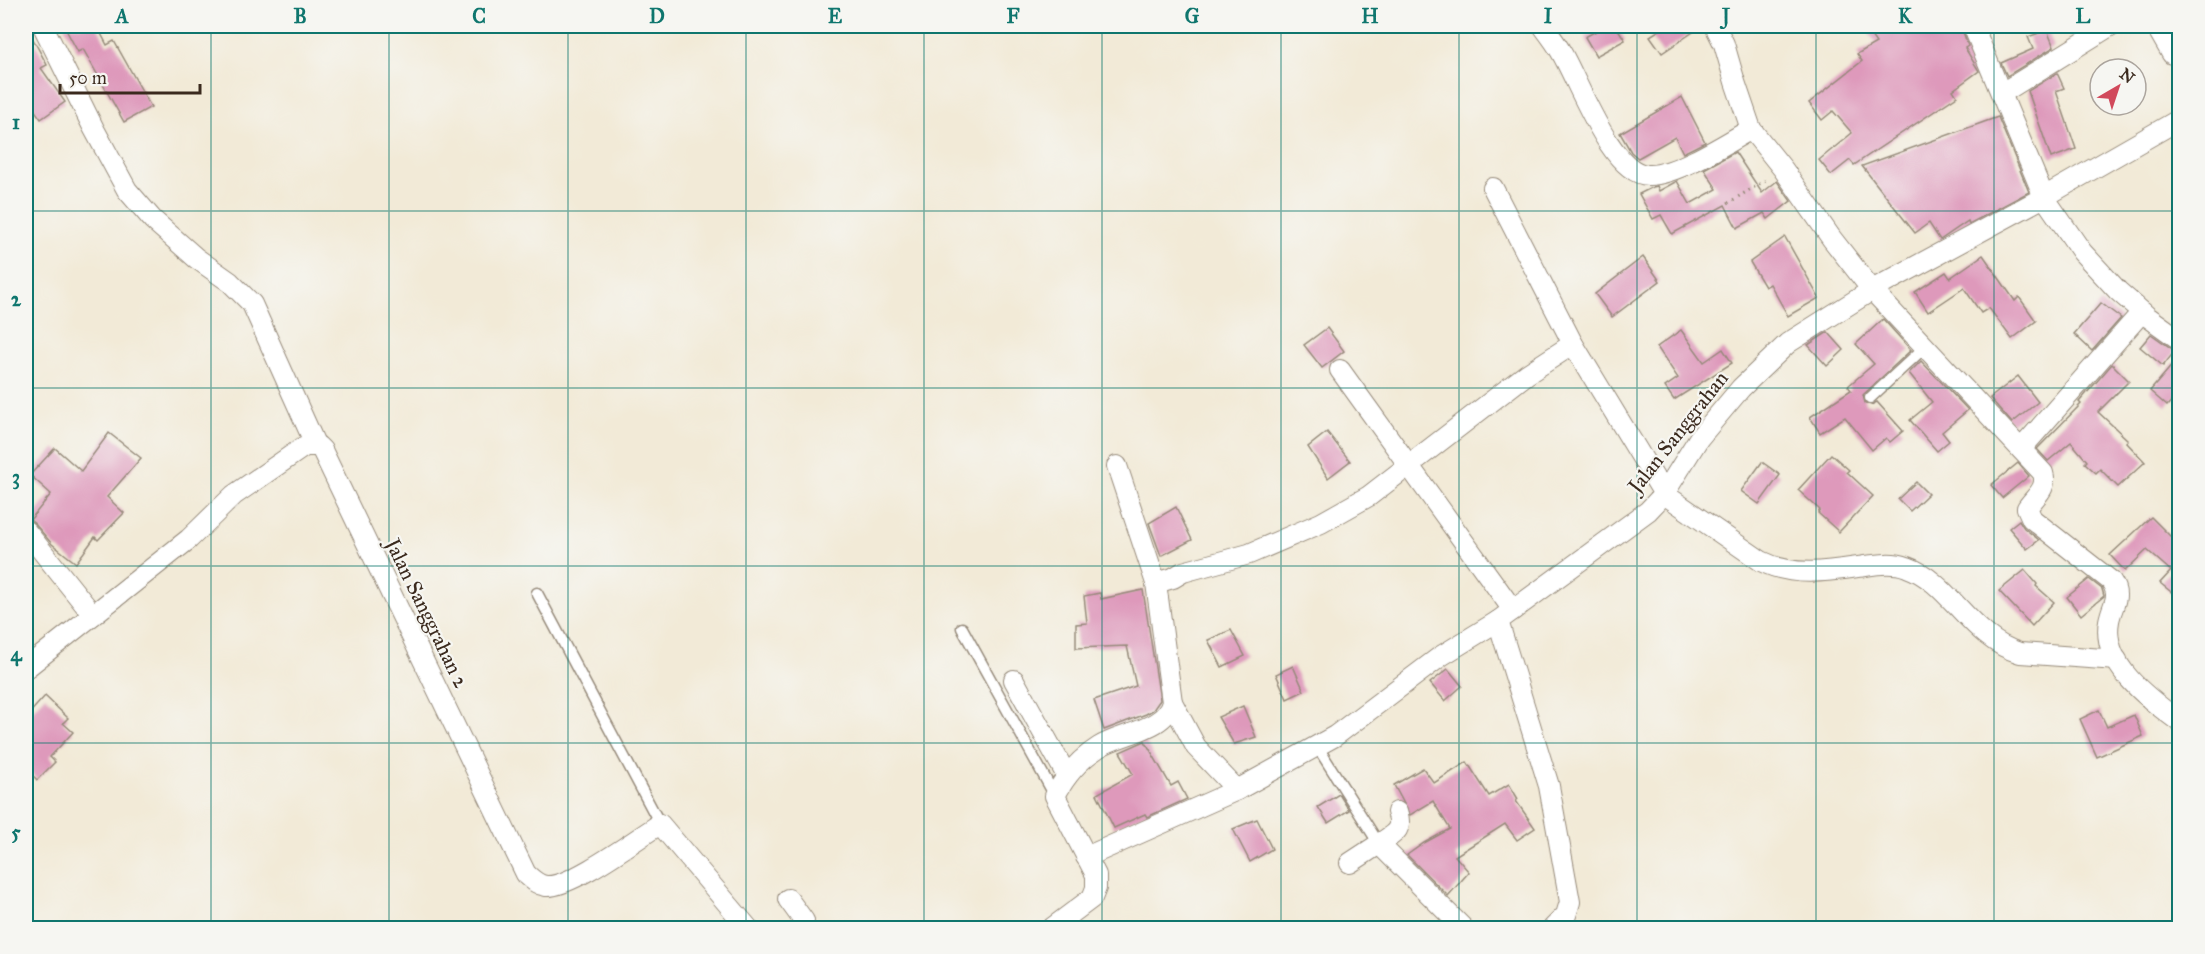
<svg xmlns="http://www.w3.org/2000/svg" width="2205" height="954" font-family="'IM FELL Great Primer',serif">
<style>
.building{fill:#de99bb}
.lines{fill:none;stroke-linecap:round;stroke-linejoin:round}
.service-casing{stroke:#968a7a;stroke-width:13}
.minor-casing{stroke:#968a7a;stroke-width:22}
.path{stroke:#968a7a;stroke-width:3;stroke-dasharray:1.5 4.5;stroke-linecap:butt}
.service{stroke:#fff;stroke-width:10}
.minor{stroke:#fff;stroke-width:20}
.grid{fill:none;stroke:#0f766e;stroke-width:1.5;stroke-opacity:0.55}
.labels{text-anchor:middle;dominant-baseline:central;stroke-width:4.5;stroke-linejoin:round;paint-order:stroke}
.street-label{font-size:21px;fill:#3b2a1e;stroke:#f6f6f2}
.neatline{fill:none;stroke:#0f766e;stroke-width:2}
.grid-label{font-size:20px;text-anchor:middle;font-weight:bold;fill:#0f766e}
</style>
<rect width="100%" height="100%" fill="#f6f6f2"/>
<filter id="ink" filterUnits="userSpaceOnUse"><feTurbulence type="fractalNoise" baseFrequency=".0167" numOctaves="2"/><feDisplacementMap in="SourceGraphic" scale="12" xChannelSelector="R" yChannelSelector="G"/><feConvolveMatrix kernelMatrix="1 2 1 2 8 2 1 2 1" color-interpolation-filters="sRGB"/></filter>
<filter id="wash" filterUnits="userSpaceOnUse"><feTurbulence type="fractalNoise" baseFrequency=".008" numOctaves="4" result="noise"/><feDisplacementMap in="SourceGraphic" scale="24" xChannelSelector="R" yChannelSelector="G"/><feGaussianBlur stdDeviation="1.35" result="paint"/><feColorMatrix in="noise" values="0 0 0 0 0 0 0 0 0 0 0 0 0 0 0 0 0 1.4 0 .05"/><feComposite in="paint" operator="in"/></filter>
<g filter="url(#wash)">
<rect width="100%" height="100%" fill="#f2ead7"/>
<g id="blocks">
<g class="building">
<path d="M 26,26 L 47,65 L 41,68 L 65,102 L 41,119 L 26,98 Z"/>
<path d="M 64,26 L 97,26 L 107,45 L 114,41 L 151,107 L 124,122 L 83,49 L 78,52 Z"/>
<path d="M 1605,26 L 1616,26 L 1625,40 L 1596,56 L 1585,37 Z"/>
<path d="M 1666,26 L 1702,26 L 1662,53 L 1650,36 Z"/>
<path d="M 1864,26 L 1961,26 L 1968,46 L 1965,48 L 1979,71 L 1953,90 L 1957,96 L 1854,165 L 1850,160 L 1831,175 L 1819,160 L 1852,133 L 1833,111 L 1822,120 L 1809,103 L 1862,61 L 1857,54 L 1876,43 Z"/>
<path d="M 2047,30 L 2054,47 L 2007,76 L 2001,63 L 2033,49 L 2028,37 Z"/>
<path d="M 2057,73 L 2064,88 L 2056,91 L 2076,149 L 2051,158 L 2028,91 Z"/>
<path d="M 1682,97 L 1705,142 L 1683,153 L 1675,137 L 1638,158 L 1631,152 L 1620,133 Z"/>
<path d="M 1998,117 L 2029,192 L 1969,224 L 1968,221 L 1940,240 L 1929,223 L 1915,233 L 1862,166 Z"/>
<path d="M 1735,152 L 1762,193 L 1777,181 L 1791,201 L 1768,219 L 1764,213 L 1737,228 L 1725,205 L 1672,234 L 1661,215 L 1653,219 L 1639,194 L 1653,187 L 1657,186 L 1659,191 L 1677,181 L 1690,204 L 1717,189 L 1704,169 Z"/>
<path d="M 1785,237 L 1819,298 L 1788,316 L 1770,284 L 1765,287 L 1750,262 Z"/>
<path d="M 1983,255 L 2015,301 L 2019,297 L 2036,321 L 2012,339 L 1989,308 L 1981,313 L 1964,288 L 1928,312 L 1915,292 L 1946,272 L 1950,278 Z"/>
<path d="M 1643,257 L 1660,281 L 1612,317 L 1595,294 Z"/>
<path d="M 2101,303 L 2121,318 L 2092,351 L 2074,334 Z"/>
<path d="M 1883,319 L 1911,350 L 1863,395 L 1865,403 L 1871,405 L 1877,402 L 1903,431 L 1890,442 L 1886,438 L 1872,450 L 1845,417 L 1820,433 L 1810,417 L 1851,390 L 1848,386 L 1874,364 L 1856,344 Z"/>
<path d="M 1327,328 L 1344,351 L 1322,368 L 1304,345 Z"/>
<path d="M 1681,330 L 1704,362 L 1723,349 L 1732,363 L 1674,400 L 1665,387 L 1678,378 L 1657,347 Z"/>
<path d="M 1828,332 L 1844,350 L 1827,366 L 1808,345 Z"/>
<path d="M 2151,334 L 2175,351 L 2163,366 L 2140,347 Z"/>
<path d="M 2180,356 L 2180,391 L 2167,406 L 2150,391 Z"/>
<path d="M 1921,361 L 1968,410 L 1942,432 L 1949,441 L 1937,451 L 1910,420 L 1932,402 L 1909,373 Z"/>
<path d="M 2112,364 L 2129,381 L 2098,412 L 2128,440 L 2126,442 L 2145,462 L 2118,487 L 2100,469 L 2096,473 L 2085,463 L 2087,461 L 2071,442 L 2048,461 L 2037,449 L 2081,404 L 2079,402 Z"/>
<path d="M 2018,376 L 2038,402 L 2012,423 L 1990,398 Z"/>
<path d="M 1327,432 L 1350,461 L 1328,478 L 1308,447 Z"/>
<path d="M 109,433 L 141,458 L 107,497 L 124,513 L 98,540 L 95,537 L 76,563 L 52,544 L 35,524 L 30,520 L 51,494 L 30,475 L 55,448 L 81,471 Z"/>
<path d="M 1831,454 L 1849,470 L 1847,472 L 1873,496 L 1839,532 L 1818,513 L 1820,510 L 1798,490 Z"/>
<path d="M 1762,462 L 1780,475 L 1759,504 L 1741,491 Z"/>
<path d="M 2018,463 L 2029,476 L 2002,498 L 1991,485 Z"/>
<path d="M 1916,482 L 1928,494 L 1910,511 L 1898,499 Z"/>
<path d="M 1176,507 L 1192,540 L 1161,556 L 1149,523 Z"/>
<path d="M 2151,517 L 2180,546 L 2180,599 L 2160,583 L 2171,571 L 2147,550 L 2125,571 L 2110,555 Z"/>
<path d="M 2019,520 L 2024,528 L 2039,540 L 2027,549 L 2009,528 Z"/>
<path d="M 2025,570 L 2037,584 L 2036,586 L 2054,602 L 2032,626 L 1999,591 Z"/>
<path d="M 2089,579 L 2102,589 L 2104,596 L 2081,615 L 2067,597 Z"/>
<path d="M 1143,590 L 1160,700 L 1153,710 L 1146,714 L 1104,730 L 1094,700 L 1136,686 L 1127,646 L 1076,648 L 1076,624 L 1087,623 L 1084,596 L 1100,593 L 1101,599 Z"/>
<path d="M 1231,630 L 1245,656 L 1222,667 L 1208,640 Z"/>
<path d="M 1293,666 L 1304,691 L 1287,699 L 1276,674 Z"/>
<path d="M 1448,669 L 1462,686 L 1445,701 L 1430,683 Z"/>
<path d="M 45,696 L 68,718 L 63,723 L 73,732 L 50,757 L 55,762 L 37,780 L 26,768 L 26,717 Z"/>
<path d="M 1243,706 L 1256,737 L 1234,744 L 1218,717 Z"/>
<path d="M 2099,710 L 2107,727 L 2134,715 L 2143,736 L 2097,757 L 2080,719 Z"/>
<path d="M 1145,741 L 1171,786 L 1178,782 L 1187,799 L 1147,817 L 1145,814 L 1114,828 L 1097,794 L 1133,774 L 1120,752 Z"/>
<path d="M 1467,762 L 1489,796 L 1509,784 L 1518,799 L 1516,801 L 1535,828 L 1517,840 L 1505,824 L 1455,856 L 1469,872 L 1448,896 L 1407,855 L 1424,843 L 1450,829 L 1433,801 L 1410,815 L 1394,785 L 1423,768 L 1434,783 Z"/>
<path d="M 1339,794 L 1349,810 L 1328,823 L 1318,807 Z"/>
<path d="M 1257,819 L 1272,849 L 1250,862 L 1233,829 Z"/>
</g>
</g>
</g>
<g filter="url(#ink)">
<use href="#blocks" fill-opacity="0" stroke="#968a7a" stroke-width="1.5"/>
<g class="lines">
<defs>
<g id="service">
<path d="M 1870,398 L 1925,347"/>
<path d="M 537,593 L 660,824"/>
<path d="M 962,628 L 1055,796"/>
<path d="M 1317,746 L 1379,844"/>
</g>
<g id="minor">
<path d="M 43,26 L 94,129 L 127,190 L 153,220 L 196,258 L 230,282 L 252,304 L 315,444"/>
<path d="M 1543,26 C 1549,34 1556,43 1561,52 C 1578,80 1611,174 1648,175 C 1675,176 1727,143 1751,129 L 1783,169 L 1832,239 L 1872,290 L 2043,473 C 2048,489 2035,496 2027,508 L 2032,519 L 2111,581 C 2122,597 2112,604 2109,621 C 2101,665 2149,699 2180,722"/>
<path d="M 1715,26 L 1724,44 L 1735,82 L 1751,129"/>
<path d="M 1973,26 L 2044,197 L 2082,252 L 2118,291 L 2148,317 L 2180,340"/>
<path d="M 2156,26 L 2172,54"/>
<path d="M 2002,93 L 2110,26"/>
<path d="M 1493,188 L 1573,344"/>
<path d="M 1340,370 L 1513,610"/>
<path d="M 2021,449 L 2142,312"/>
<path d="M 1117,466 L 1156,583"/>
<path d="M 26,531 L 93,615"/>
<path d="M 26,668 L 189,539 L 234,495 L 305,446 L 318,446 L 322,450 L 526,874 C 532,879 537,885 546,886 C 571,888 636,839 660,824 L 748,928"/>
<path d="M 1014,680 L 1067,776"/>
<path d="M 1172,702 L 1196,747 L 1237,790"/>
<path d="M 1379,844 C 1393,834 1404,831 1397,812"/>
<path d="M 1086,857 L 1237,790 L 1335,736 L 1441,656 L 1498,621"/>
<path d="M 1350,863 L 1379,844 L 1463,928"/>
<path d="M 788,899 L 804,921"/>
<path d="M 1052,928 L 1092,898 L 1096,888 L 1096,875 L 1055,796 C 1065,776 1080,759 1099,747 C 1121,733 1166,730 1172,702 L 1156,583 L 1173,578 L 1183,572 L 1249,554 L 1321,523 L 1369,496 L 1527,374 L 1573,344 L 1664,494 L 1761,561 C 1794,578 1831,571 1865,566 C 1879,564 1894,562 1907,567 C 1950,582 1971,639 2020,653 L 2117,660"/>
<path d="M 1553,928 L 1566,915 L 1570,902 L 1549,786 L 1498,621 L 1648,511 L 1664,494 L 1699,438 L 1741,388 L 1788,343 L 1872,290 L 2044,197 L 2180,119"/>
</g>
</defs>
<use href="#service" class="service-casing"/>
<use href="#minor" class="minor-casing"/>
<path class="path" d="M 1728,203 L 1766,180"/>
<use href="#service" class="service"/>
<use href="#minor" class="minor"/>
</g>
</g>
<path class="grid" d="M 211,26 L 211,928M 389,26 L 389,928M 568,26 L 568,928M 746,26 L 746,928M 924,26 L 924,928M 1102,26 L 1102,928M 1281,26 L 1281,928M 1459,26 L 1459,928M 1637,26 L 1637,928M 1816,26 L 1816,928M 1994,26 L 1994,928M 26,211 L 2180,211M 26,388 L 2180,388M 26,566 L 2180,566M 26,743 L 2180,743"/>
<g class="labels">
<g class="street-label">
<text transform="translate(1678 432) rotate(-52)">Jalan Sanggrahan</text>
<text transform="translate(427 613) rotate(64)">Jalan Sanggrahan 2</text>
</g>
</g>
<rect width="2205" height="954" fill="none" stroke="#f6f6f2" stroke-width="66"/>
<g transform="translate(2118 87) rotate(39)"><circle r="28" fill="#f6f6f2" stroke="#aba49d" stroke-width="1.5"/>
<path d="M0-4.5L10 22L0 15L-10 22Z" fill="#d1495b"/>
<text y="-9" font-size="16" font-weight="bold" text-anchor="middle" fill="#3b2a1e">N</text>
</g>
<path d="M60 84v9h140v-9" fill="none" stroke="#3b2a1e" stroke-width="3"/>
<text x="69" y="84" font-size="18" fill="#3b2a1e" stroke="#f6f6f2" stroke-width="4.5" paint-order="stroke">50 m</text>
<rect x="33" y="33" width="2139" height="888" class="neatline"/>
<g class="grid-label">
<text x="122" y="23">A</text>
<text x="300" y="23">B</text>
<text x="479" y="23">C</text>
<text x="657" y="23">D</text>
<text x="835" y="23">E</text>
<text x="1013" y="23">F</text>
<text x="1192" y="23">G</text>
<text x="1370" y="23">H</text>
<text x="1548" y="23">I</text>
<text x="1726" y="23">J</text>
<text x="1905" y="23">K</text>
<text x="2083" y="23">L</text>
<text x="16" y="129">1</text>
<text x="16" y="306">2</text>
<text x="16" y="484">3</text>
<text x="16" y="661">4</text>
<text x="16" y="839">5</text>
</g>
</svg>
